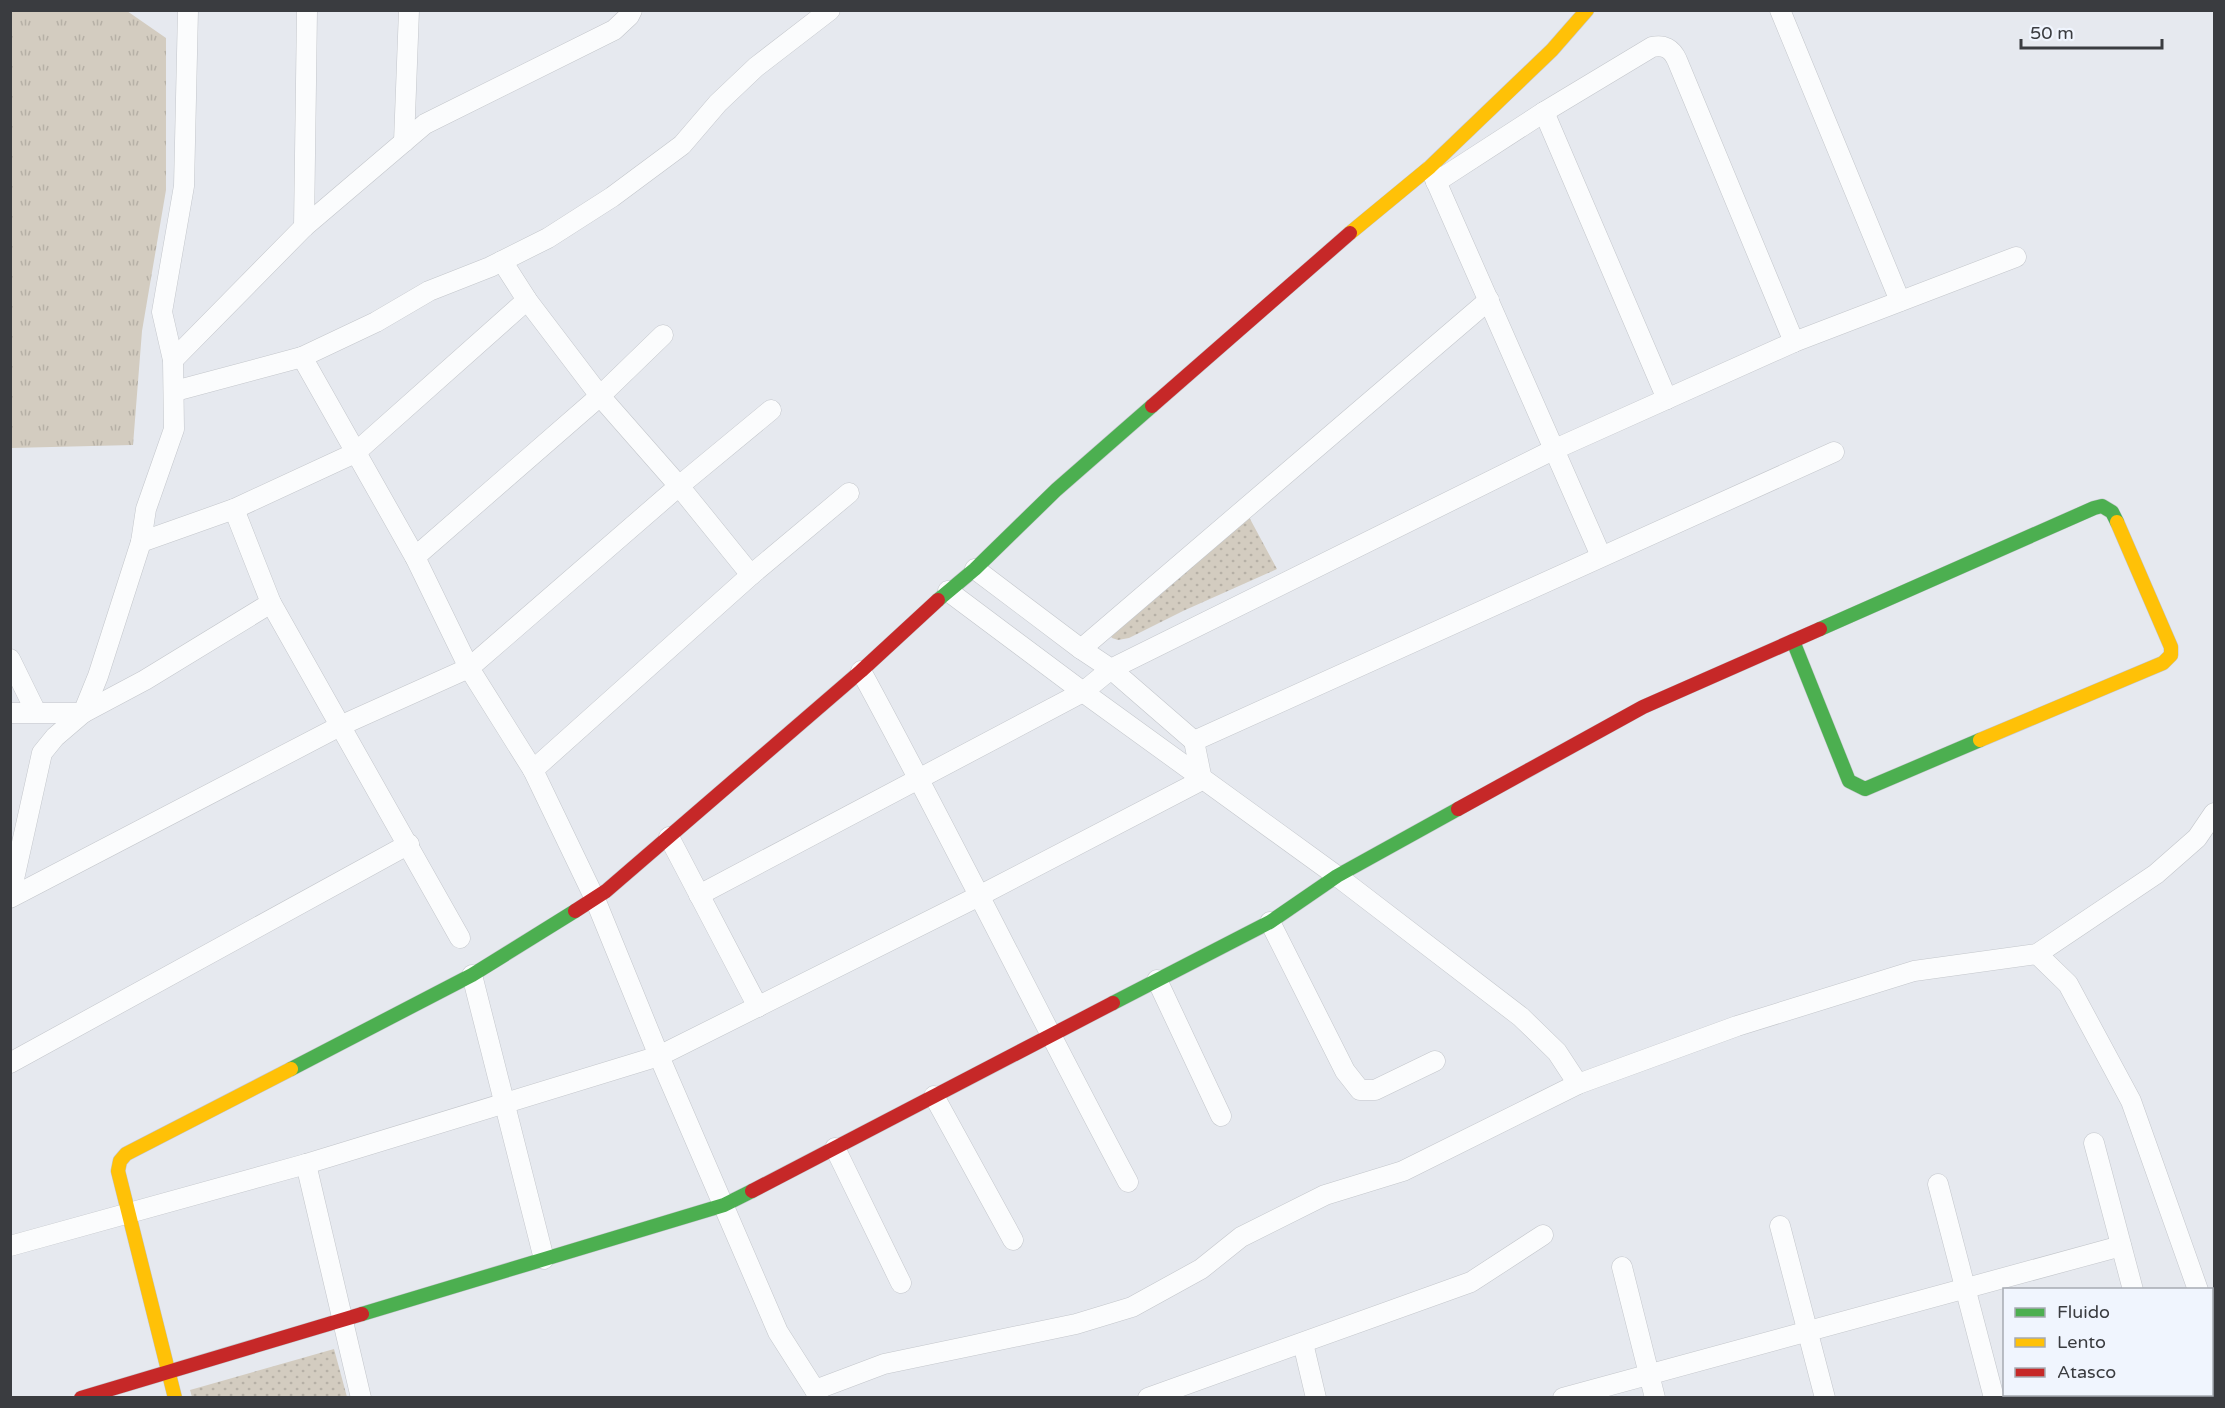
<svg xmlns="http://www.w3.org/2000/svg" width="2225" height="1408" font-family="'Varela Round',sans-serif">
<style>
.grass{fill:url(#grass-tufts)}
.park{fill:url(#park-dots)}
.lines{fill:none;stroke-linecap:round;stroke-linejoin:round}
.street-casing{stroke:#c3c6cb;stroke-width:21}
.fast-casing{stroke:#c3c6cb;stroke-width:15}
.slow-casing{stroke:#c3c6cb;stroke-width:15}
.jam-casing{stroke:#c3c6cb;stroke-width:15}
.street{stroke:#fbfcfd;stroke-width:20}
.fast{stroke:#4caf50;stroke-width:14}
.slow{stroke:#ffc107;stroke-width:14}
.jam{stroke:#c62828;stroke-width:14}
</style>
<defs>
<pattern id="grass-tufts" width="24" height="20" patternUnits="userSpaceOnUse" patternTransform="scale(1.5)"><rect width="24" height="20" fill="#d3ccc0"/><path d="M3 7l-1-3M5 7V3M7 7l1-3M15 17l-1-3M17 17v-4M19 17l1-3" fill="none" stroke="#b6b0a6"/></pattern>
<pattern id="park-dots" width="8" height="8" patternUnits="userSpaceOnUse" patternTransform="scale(1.5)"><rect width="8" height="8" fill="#d3ccc0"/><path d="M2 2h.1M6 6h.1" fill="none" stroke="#b6b0a6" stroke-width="1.8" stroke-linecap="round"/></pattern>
</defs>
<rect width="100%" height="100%" fill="#e6e9ef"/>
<path class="grass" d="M 10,11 L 127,11 L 166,38 L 166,190 L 142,331 L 133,445 L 11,448 Z"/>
<g class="park">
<path d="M 1242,504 L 1277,569 L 1183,611 L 1129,638 L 1118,640 L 1112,638 L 1107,632 Z"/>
<path d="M 334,1349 L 347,1397 L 192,1397 L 190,1390 Z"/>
</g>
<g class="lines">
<defs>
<g id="street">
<path d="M 1780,10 L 1900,301"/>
<path d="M 1544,112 L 1667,399"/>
<path d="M 404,142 L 409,10"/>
<path d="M 1431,170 L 1601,556"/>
<path d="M 1436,182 L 1544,112 L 1652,47 C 1664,44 1672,49 1677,60 L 1794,342"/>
<path d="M 304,227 L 307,10"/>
<path d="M 502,261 L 527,300 L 600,396 L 679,486 L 751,575"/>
<path d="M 302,357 L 415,557 L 469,668 L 533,770 L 595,899 L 659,1056 L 778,1332 L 815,1390 L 818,1398"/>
<path d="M 173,360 L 304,227 L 425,124 L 614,30 L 629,16 L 632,10"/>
<path d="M 175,391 L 302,357 L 376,322 L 429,291 L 490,267 L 548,238 L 612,197 L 682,145 L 718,103 L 756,67 L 830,10"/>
<path d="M 234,509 L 271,603 L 460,938"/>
<path d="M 141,542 L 234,509 L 355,453 L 527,300"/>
<path d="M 415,557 L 600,396 L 663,335"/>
<path d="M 975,569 L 1081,649 L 1111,669 L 1553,450 L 1794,342 L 2016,257"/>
<path d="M 948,591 L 1083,692 L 1337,876 L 1521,1017 L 1557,1052 L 1578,1084"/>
<path d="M 1081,649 L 1489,300"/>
<path d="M 10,659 L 36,712"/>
<path d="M 861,671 C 953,840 1037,1012 1128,1182"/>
<path d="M 10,713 L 83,713 L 145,680 L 271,603"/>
<path d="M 1194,741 L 1834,452"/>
<path d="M 533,770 L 751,575 L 849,493"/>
<path d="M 669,837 L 758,1007"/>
<path d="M 699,895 L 1083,692 L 1111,669 L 1194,741 L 1202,780"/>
<path d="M 10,897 L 42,753 L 55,737 L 83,713 L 98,676 L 141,542 L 146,509 L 174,429 L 173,360 L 162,312 L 184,186 L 188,10"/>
<path d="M 10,898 L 342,725 L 469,668 L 679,486 L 771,410"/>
<path d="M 1270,922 L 1345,1071 L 1360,1090 L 1375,1090 L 1435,1061"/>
<path d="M 2037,954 L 2068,984 L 2131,1101 L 2198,1290"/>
<path d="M 472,975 L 544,1259"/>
<path d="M 1157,980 L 1221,1116"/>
<path d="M 10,1063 L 409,844"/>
<path d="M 934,1096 L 1013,1240"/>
<path d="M 2094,1143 L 2133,1290"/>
<path d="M 835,1148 L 901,1283"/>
<path d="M 306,1164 L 361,1398"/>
<path d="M 1938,1184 L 1994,1398"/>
<path d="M 1780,1226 L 1825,1398"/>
<path d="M 10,1246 L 306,1164 L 659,1056 L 979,896 L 1202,780"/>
<path d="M 1622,1267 L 1655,1398"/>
<path d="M 2212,1329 L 2214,1338"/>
<path d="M 1303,1343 L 1316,1398"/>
<path d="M 815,1390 L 884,1364 L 1076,1324 L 1132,1307 L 1201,1269 L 1241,1237 L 1325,1195 L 1403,1171 L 1578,1084 L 1737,1026 L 1914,971 L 2037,954 L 2156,874 L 2197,838 L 2214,813"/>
<path d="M 2160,1394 L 2161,1398"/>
<path d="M 1148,1398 L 1471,1282 L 1543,1235"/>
<path d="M 1563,1398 L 2121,1246"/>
</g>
<g id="fast">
<path d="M 938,600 L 975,569 L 1056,490 L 1152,406"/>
<path d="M 1820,629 L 2094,508 L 2102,506 L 2112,512 L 2117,522"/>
<path d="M 1793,641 L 1849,781 L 1865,789 L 1980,740"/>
<path d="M 1113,1003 L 1270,922 L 1337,876 L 1458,809"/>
<path d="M 291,1069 L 472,975 L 575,911"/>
<path d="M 362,1314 L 724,1205 L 752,1191"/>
</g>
<g id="slow">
<path d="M 1350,233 L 1430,167 L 1552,50 L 1587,10"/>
<path d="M 1980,740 L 2163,663 L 2171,655 L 2171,647 L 2117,522"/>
<path d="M 175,1398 L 118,1171 L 120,1161 L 126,1154 L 291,1069"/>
</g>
<g id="jam">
<path d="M 1152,406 L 1350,233"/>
<path d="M 1458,809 L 1643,707 L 1820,629"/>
<path d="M 575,911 L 606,891 L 861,671 L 938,600"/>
<path d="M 752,1191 L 1113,1003"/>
<path d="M 81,1398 L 362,1314"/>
</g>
</defs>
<use href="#street" class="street-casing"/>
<use href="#fast" class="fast-casing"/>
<use href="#slow" class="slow-casing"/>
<use href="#jam" class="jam-casing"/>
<use href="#street" class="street"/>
<use href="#fast" class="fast"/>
<use href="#slow" class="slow"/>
<use href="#jam" class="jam"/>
</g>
<rect width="2225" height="1408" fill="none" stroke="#3a3c40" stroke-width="24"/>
<rect x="2003" y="1288" width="210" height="108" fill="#f0f5fe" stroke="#a7abb2" stroke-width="1.5"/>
<rect x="2015" y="1308" width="30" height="9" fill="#4caf50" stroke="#a7abb2" stroke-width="1.5"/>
<text x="2057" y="1318" font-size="18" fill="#3a3c40">Fluido</text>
<rect x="2015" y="1338" width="30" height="9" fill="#ffc107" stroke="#a7abb2" stroke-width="1.5"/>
<text x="2057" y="1348" font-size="18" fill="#3a3c40">Lento</text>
<rect x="2015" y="1368" width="30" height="9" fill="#c62828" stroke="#a7abb2" stroke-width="1.5"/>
<text x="2057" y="1378" font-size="18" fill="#3a3c40">Atasco</text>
<path d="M2021 39v9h141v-9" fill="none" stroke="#3a3c40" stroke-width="3"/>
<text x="2030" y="39" font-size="18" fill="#3a3c40" stroke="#f0f5fe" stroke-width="4.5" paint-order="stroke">50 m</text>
</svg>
